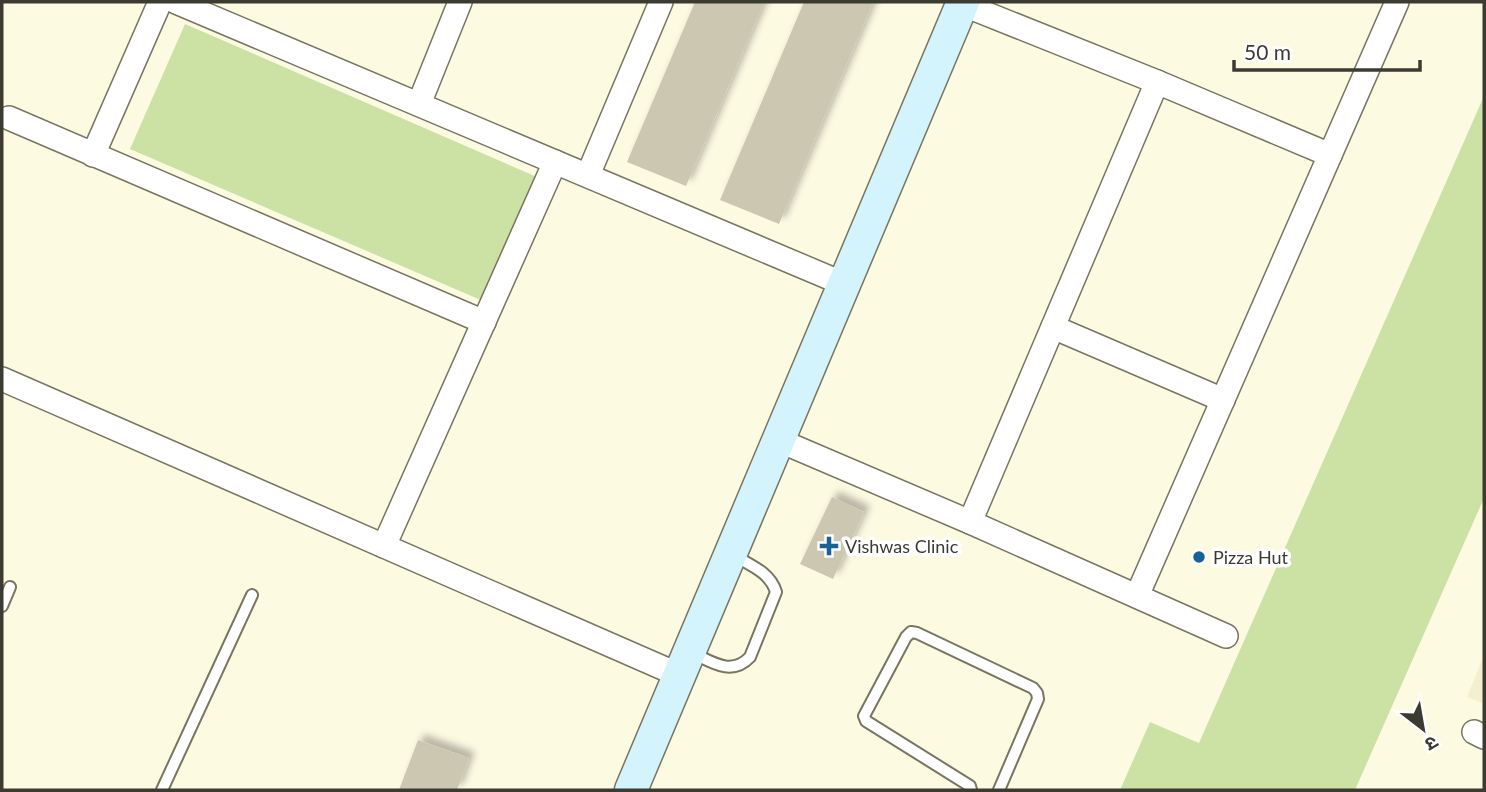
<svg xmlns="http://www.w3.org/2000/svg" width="1486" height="792" font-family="Lato,'Noto Sans Devanagari',sans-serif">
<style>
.built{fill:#f4efd1}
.green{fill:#cce1a4}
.building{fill:#cbc7b0;filter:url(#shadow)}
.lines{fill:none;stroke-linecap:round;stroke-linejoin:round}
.lane-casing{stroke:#787560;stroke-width:14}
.street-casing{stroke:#787560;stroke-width:26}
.secondary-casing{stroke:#787560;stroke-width:35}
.lane{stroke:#fff;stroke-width:10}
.street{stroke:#fff;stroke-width:23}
.secondary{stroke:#d4f4fd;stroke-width:32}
.poi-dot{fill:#1a6195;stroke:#fff;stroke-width:2.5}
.labels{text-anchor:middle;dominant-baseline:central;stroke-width:7;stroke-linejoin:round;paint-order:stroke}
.poi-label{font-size:18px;fill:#3c3b32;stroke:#fff;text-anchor:start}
</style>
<defs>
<filter id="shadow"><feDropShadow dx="6" dy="-6" stdDeviation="3.5" flood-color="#0004"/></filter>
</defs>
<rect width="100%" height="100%" fill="#fdfae2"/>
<path class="built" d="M 1484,655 L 1484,704 L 1467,697 Z"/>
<g class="green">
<path d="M 185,24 L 537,177 L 483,301 L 130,149 Z"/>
<path d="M 1484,96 L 1484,498 L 1355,790 L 1120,790 L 1150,722 L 1199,743 Z"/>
</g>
<g class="building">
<path d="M 695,2 L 764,2 L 686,186 L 627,162 Z"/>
<path d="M 804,2 L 873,2 L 779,224 L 720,200 Z"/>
<path d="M 832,497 L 864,512 L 833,579 L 800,564 Z"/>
<path d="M 418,740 L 469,758 L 457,790 L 399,790 Z"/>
</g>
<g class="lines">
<defs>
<g id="lane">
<path d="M 2,606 L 10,587"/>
<path d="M 693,653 C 713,663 732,676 750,657 L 776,592 C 770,572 750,565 733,555"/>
<path d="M 162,790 L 252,595"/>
<path d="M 971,790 L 970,786 L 866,721 L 864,716 L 906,637 L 911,632 L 917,633 L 1033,688 L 1037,693 L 1038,699 L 999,790"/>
</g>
<g id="street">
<path d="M 176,2 L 844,284"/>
<path d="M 957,2 L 1157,82 L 1330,155"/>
<path d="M 419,104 L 460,2"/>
<path d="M 9,118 L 484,322"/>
<path d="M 93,155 L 160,2"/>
<path d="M 588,175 L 661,2"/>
<path d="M 1053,327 L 1223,400"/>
<path d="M 2,379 L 679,675"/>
<path d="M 778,440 L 970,522 L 1226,636"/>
<path d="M 970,522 L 1157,82"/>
<path d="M 384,546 L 555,162"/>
<path d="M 1137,596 L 1397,2"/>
<path d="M 1474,732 L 1484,737"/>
</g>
<path id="secondary" d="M 631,790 L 963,2"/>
</defs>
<use href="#lane" class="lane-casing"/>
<use href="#street" class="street-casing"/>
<use href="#secondary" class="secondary-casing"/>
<use href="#lane" class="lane"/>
<use href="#street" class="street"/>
<use href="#secondary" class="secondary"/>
</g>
<g class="poi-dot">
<path d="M825.5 535.5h7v7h7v7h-7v7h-7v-7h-7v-7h7z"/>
<circle cx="1199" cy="557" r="7"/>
</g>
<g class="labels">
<g class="poi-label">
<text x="845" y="546">Vishwas Clinic</text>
<text x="1213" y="557">Pizza Hut</text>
</g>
</g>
<rect width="1486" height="792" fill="none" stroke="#3c3b32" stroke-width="7"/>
<g transform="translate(1423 729) rotate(149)" stroke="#ffffff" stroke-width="5" paint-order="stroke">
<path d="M0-5L12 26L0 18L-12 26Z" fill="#3c3b32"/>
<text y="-10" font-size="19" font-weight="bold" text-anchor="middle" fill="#3c3b32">उ</text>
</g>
<path d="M1234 60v10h186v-10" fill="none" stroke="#3c3b32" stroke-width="3.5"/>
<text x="1244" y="60" font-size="21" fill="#3c3b32" stroke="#ffffff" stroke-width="5" paint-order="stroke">50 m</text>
</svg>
